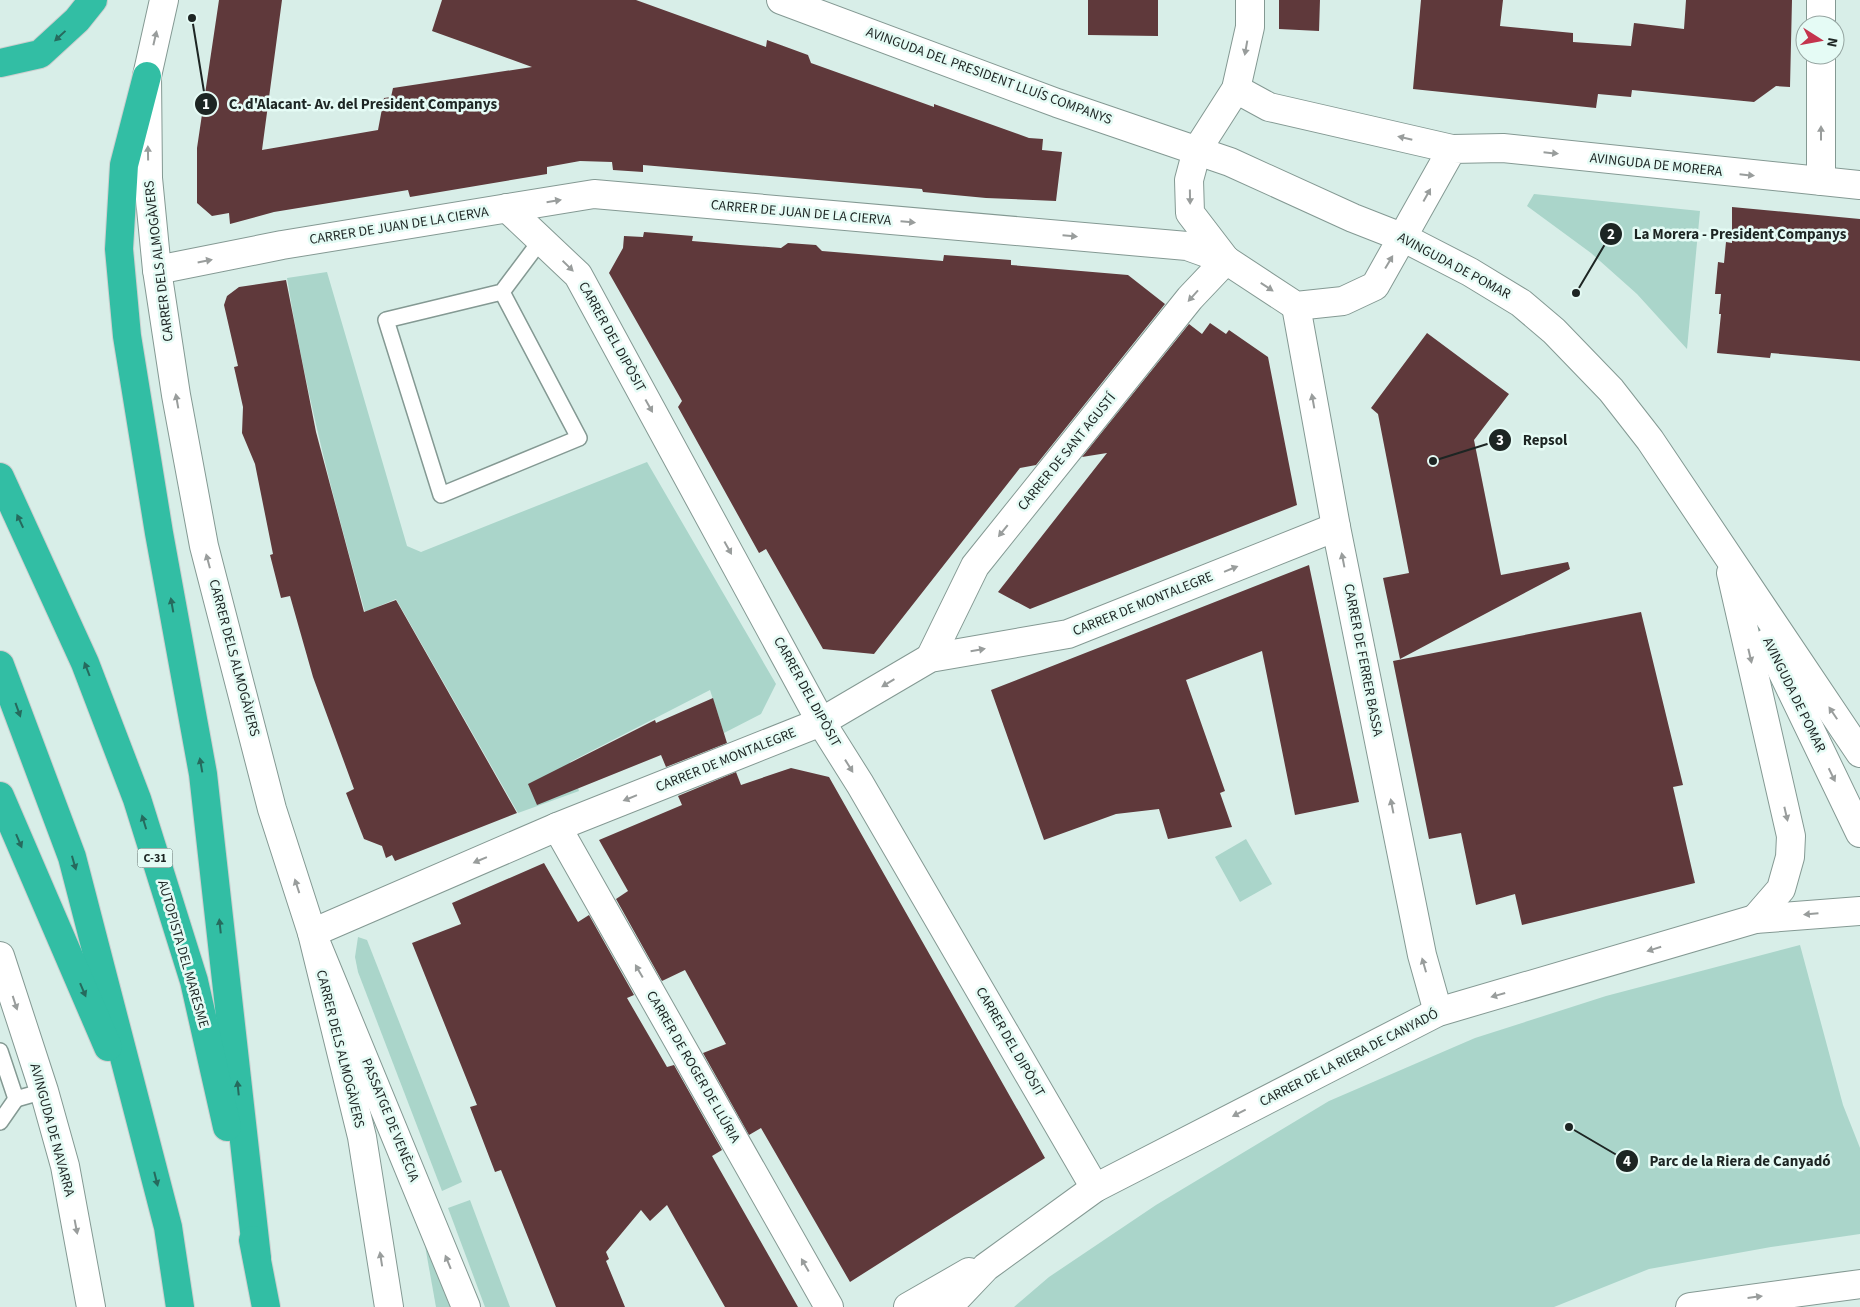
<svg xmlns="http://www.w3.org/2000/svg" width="1860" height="1307" font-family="'Source Sans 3',sans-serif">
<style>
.green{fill:#aad5ca}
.building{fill:#5f393b}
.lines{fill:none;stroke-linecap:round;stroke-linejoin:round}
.service-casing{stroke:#849993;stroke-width:18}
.minor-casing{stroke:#849993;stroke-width:30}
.tertiary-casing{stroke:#849993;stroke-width:30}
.motorway-casing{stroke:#cdcfcf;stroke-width:30}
.service{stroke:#fff;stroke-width:15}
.minor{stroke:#fff;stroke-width:28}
.tertiary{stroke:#fff;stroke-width:28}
.motorway{stroke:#32bea4;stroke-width:28}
.oneway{fill:#266a5d}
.oneway2{fill:#999d9c}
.labels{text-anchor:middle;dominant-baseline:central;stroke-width:5;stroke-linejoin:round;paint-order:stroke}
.shield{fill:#e5fbf5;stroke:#596562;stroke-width:1}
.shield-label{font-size:12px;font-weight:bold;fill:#1d2523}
.street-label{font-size:14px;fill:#1d2523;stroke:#e5fbf5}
.leader{fill:none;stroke:#1d2523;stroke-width:2}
.callout-dot{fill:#1d2523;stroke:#e5fbf5;stroke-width:2}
.mark-label{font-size:15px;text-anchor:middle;font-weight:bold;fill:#fff}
.callout-label{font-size:15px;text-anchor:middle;font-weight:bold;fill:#1d2523;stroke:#e5fbf5;stroke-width:5;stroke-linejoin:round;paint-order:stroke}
</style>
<rect width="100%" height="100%" fill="#d8eee8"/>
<g class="green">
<path d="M 1534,194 L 1700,211 L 1687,349 L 1637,294 L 1591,253 L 1527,206 Z"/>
<path d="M 327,272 L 407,546 L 421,552 L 647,462 L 776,684 L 761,714 L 724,733 L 710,690 L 570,762 L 579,791 L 518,813 L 396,599 L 365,612 C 334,502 305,391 287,278 Z"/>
<path d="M 1246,839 L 1272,884 L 1240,902 L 1215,857 Z"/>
<path d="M 358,937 L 367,940 L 462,1182 L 442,1191 L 358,972 L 355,957 Z"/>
<path d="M 1800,945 L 1843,1105 L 1860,1148 L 1860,1234 L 1771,1247 L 1649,1269 L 1554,1307 L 1014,1307 L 1049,1277 L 1156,1205 L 1329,1101 L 1475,1038 L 1606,996 Z"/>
<path d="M 470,1200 L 510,1307 L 485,1307 L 448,1208 Z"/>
<path d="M 424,1240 L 450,1307 L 436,1307 Z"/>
</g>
<g class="building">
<path d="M 219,0 L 282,0 L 262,150 L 378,130 L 384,98 L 391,97 L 393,88 L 532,67 L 432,31 L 442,0 L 636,0 L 766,47 L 767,40 L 808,55 L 811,63 L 934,107 L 934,104 L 1029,138 L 1043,139 L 1042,150 L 1062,152 L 1056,201 L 986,198 L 923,192 L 922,189 L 643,165 L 643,172 L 613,170 L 612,162 L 580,161 L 547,167 L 547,174 L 410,197 L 408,190 L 274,212 L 230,224 L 229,213 L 212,216 L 197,203 L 197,148 Z"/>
<path d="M 1088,0 L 1158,0 L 1158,36 L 1088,35 Z"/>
<path d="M 1279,0 L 1320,0 L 1319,31 L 1279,29 Z"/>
<path d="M 1421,0 L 1503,0 L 1500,26 L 1573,33 L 1573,42 L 1631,46 L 1634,23 L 1684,29 L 1686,0 L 1792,0 L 1790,87 L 1776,86 L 1754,102 L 1632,90 L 1631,97 L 1598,94 L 1596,108 L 1413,89 Z"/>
<path d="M 1732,207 L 1860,219 L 1860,361 L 1771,353 L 1770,358 L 1717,353 L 1721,314 L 1719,314 L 1721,294 L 1715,294 L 1718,262 L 1724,263 L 1726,242 L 1732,243 Z"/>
<path d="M 644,232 L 693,236 L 692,241 L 740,245 L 781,248 L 788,243 L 816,245 L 822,251 L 943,261 L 944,255 L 1011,260 L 1011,265 L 1128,275 L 1165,304 L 1036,465 L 1020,468 L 874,654 L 823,649 L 766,549 L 759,553 L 678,407 L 682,401 L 609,273 L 623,248 L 624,236 L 643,237 Z"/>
<path d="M 286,280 L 316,432 L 364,612 L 396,600 L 517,813 L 395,861 L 392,855 L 386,858 L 382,846 L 364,839 L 346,793 L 354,789 L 313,677 L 290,596 L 281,598 L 270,555 L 273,554 L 255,464 L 242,433 L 243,407 L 234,367 L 238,366 L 224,305 L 227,296 L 239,287 Z"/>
<path d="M 1210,323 L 1226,334 L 1229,330 L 1268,357 L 1297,505 L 1030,609 L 998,592 L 1107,453 L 1082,457 L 1189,324 L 1202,334 Z"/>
<path d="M 1427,333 L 1509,394 L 1474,440 L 1501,575 L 1568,562 L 1570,569 L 1400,659 L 1383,578 L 1409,573 L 1378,414 L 1371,408 Z"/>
<path d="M 1309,565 L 1359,802 L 1295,815 L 1262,651 L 1186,680 L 1225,791 L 1220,793 L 1232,827 L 1168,839 L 1159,809 L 1116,814 L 1044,840 L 991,690 Z"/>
<path d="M 1641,612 L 1683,785 L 1673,787 L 1695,883 L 1522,925 L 1515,894 L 1476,905 L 1461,833 L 1429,839 L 1393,661 Z"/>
<path d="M 713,698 L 727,743 L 666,767 L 661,755 L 537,805 L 528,784 L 655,720 L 656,723 Z"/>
<path d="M 791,768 L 829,777 L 1045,1158 L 850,1282 L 761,1128 L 749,1135 L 703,1053 L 726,1044 L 685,970 L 662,981 L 616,899 L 628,891 L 599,840 L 682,805 L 678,796 L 736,772 L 741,785 Z"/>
<path d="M 544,863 L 578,922 L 589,915 L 634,995 L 627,998 L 667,1067 L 674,1065 L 722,1150 L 712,1156 L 798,1307 L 725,1307 L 667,1205 L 650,1221 L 641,1210 L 606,1252 L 609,1259 L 606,1261 L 625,1307 L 556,1307 L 501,1170 L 495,1172 L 470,1107 L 477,1105 L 412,943 L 461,924 L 452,903 Z"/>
</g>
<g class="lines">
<defs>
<g id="service">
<path d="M 502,292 L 579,438 L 441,495 L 386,320 L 502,292 L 541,240"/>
<path d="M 0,1051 L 16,1099 L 44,1091"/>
<path d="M 0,1122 L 16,1099"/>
</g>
<g id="minor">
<path d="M 1821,25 L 1821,0"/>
<path d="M 1236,89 L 1269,107 L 1452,149"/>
<path d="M 1821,181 L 1821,55"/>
<path d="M 507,208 L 578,275 L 821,722 L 860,784 L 1095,1188"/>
<path d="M 1226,260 L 1190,213 L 1189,180 L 1197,150 L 1236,89 L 1250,27 L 1250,0"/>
<path d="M 157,270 L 282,245 L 594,194 L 1187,246 L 1226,260 L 1296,306 L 1343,301 L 1375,286 L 1452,149 L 1503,148 L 1860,185"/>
<path d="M 1296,306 L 1336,527 L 1422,955 L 1438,1012"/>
<path d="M 930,658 L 975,566 L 1190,298 L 1226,260"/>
<path d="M 557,827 L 829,1307"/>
<path d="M 466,1307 L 312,933 L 557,827 L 821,722 L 930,658 L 1068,634 L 1336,527"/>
<path d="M 908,1307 L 969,1272"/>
<path d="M 948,1307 L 986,1267 L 1095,1188 L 1438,1012 L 1755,919 L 1860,911"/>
<path d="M 1690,1307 L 1860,1284"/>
</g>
<g id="tertiary">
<path d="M 164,0 L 147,76 L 148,178 L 157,270 L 176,395 L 204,546 L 272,809 L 312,933 L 362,1137 L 389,1307"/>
<path d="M 781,0 L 1057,103 L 1230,162 L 1353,218 L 1404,238 L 1470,272 L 1521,303 L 1554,331 L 1611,390 L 1650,440 L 1860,753"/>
<path d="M 1731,573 L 1791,836 L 1790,857 L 1781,889 L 1755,919"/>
<path d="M 1768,642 L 1860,833"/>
<path d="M 0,956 L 44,1091 L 65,1166 L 91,1307"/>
</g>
<g id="motorway">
<path d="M 0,63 L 40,54 L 77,20 L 93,0"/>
<path d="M 147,76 L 124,165 L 119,249 L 127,336 L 159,533 L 203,774 L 257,1258"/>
<path d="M 0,477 L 85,663 L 137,799 L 194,981 L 227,1127"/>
<path d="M 0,665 L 72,857 L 168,1227 L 180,1307"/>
<path d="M 0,796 L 108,1047"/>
<path d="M 253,1240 L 266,1307"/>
</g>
</defs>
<use href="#service" class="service-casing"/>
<use href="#minor" class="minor-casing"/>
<use href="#tertiary" class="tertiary-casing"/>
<use href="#motorway" class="motorway-casing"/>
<use href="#service" class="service"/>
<use href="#minor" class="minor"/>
<use href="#tertiary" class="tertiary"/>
<use href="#motorway" class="motorway"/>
</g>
<defs><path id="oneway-solid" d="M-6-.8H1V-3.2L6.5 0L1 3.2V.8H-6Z" transform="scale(1.25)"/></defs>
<g class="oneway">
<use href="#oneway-solid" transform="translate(60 36) rotate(137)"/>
<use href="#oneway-solid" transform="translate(20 521) rotate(-115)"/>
<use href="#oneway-solid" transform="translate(172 605) rotate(-100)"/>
<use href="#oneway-solid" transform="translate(87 669) rotate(-111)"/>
<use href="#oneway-solid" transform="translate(18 710) rotate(70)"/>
<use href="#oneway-solid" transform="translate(201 765) rotate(-100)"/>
<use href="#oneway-solid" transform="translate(144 822) rotate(-107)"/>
<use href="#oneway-solid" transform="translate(19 841) rotate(67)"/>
<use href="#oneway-solid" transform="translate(74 863) rotate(74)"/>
<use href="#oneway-solid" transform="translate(220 926) rotate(-96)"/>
<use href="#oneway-solid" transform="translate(83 990) rotate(67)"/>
<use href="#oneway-solid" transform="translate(238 1088) rotate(-96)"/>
<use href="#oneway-solid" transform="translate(156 1179) rotate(76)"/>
</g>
<g class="oneway2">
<use href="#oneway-solid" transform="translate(155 38) rotate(-77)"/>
<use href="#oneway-solid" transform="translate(1246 48) rotate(100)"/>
<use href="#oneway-solid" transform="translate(1821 133) rotate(-90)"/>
<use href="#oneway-solid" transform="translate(1405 138) rotate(-167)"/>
<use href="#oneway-solid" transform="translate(148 153) rotate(-91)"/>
<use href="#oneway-solid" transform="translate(1551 153) rotate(6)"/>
<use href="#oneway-solid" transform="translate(1747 175) rotate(6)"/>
<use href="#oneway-solid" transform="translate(1427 195) rotate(-61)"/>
<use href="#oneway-solid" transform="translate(1190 197) rotate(89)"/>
<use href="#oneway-solid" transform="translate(554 201) rotate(-9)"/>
<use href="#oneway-solid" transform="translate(908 222) rotate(5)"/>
<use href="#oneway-solid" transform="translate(1070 236) rotate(5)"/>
<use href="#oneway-solid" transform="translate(205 261) rotate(-11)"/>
<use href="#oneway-solid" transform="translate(1389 262) rotate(-59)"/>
<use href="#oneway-solid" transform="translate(568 266) rotate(44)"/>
<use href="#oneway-solid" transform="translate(1267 287) rotate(33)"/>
<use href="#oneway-solid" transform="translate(1193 296) rotate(132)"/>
<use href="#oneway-solid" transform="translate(177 401) rotate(-100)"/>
<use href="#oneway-solid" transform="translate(1313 401) rotate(-100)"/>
<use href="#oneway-solid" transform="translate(649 406) rotate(61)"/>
<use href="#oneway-solid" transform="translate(1003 531) rotate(129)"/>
<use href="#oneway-solid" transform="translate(728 548) rotate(61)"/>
<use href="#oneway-solid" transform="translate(1343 560) rotate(-101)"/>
<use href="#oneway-solid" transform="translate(208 561) rotate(-105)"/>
<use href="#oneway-solid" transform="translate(1231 569) rotate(-22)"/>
<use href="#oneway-solid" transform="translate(978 650) rotate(-10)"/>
<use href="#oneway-solid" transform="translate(1750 656) rotate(77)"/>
<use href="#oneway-solid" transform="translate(888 683) rotate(149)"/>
<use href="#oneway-solid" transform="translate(1833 713) rotate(-124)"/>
<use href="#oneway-solid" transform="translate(849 766) rotate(58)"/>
<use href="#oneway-solid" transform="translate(1832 775) rotate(64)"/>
<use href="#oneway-solid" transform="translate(630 798) rotate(158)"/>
<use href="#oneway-solid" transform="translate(1392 806) rotate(-101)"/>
<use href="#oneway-solid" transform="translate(1786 814) rotate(77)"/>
<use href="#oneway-solid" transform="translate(480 860) rotate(157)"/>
<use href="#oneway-solid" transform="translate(297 886) rotate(-108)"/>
<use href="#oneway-solid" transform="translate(1811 914) rotate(175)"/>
<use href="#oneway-solid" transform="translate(1654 949) rotate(163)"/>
<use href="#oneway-solid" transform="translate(1424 965) rotate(-106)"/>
<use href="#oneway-solid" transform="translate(639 971) rotate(-120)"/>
<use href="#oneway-solid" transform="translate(1498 995) rotate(164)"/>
<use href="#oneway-solid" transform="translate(15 1003) rotate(72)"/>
<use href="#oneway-solid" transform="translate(1239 1113) rotate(153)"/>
<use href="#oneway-solid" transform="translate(76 1227) rotate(79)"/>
<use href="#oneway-solid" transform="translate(381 1259) rotate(-99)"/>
<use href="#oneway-solid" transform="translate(448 1262) rotate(-112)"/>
<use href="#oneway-solid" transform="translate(805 1265) rotate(-120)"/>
<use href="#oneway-solid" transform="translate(1755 1297) rotate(-7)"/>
</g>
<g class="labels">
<rect class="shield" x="137.5" y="848.5" width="35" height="19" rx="4"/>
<g class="shield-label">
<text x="155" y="858">C-31</text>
</g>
<g class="street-label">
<text transform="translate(989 76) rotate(20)">AVINGUDA DEL PRESIDENT LLUÍS COMPANYS</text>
<text transform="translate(1656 165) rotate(6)">AVINGUDA DE MORERA</text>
<text transform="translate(801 213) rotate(5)">CARRER DE JUAN DE LA CIERVA</text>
<text transform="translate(399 226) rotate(-9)">CARRER DE JUAN DE LA CIERVA</text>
<text transform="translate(159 261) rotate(-97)">CARRER DELS ALMOGÀVERS</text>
<text transform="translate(1454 266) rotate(28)">AVINGUDA DE POMAR</text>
<text transform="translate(612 337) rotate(61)">CARRER DEL DIPÒSIT</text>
<text transform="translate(1067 452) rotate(-51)">CARRER DE SANT AGUSTÍ</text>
<text transform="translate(1143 604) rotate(-22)">CARRER DE MONTALEGRE</text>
<text transform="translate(234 658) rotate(75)">CARRER DELS ALMOGÀVERS</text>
<text transform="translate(1363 660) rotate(79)">CARRER DE FERRER BASSA</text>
<text transform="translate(807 692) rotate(61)">CARRER DEL DIPÒSIT</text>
<text transform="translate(1794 695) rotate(64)">AVINGUDA DE POMAR</text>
<text transform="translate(726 760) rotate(-22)">CARRER DE MONTALEGRE</text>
<text transform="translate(183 954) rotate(74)">AUTOPISTA DEL MARESME</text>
<text transform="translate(1010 1042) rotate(60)">CARRER DEL DIPÒSIT</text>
<text transform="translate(340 1049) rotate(76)">CARRER DELS ALMOGÀVERS</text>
<text transform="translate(1349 1058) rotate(-27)">CARRER DE LA RIERA DE CANYADÓ</text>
<text transform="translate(693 1067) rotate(60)">CARRER DE ROGER DE LLÚRIA</text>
<text transform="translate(390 1120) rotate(68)">PASSATGE DE VENÈCIA</text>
<text transform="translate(52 1130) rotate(75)">AVINGUDA DE NAVARRA</text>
</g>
</g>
<path class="leader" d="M192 18L206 104M1576 293L1611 234M1433 461L1500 440M1569 1127L1627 1161"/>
<g class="callout-dot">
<circle cx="192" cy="18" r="5"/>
<circle cx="1576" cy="293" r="5"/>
<circle cx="1433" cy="461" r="5"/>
<circle cx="1569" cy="1127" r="5"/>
<circle cx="206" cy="104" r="12"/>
<circle cx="1611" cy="234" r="12"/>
<circle cx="1500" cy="440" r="12"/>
<circle cx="1627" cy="1161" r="12"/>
</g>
<g class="mark-label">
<text x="206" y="109">1</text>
<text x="1611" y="239">2</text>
<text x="1500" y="445">3</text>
<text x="1627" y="1166">4</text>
</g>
<g class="callout-label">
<text x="363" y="109">C. d'Alacant- Av. del President Companys</text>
<text x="1740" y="239">La Morera - President Companys</text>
<text x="1545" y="445">Repsol</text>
<text x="1740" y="1166">Parc de la Riera de Canyadó</text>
</g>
<g transform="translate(1820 40) rotate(101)"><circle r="24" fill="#e5fbf5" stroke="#95a5a1"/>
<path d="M0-4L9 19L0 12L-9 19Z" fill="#c4334d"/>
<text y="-8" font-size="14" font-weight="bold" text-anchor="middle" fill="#1d2523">N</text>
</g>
</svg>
